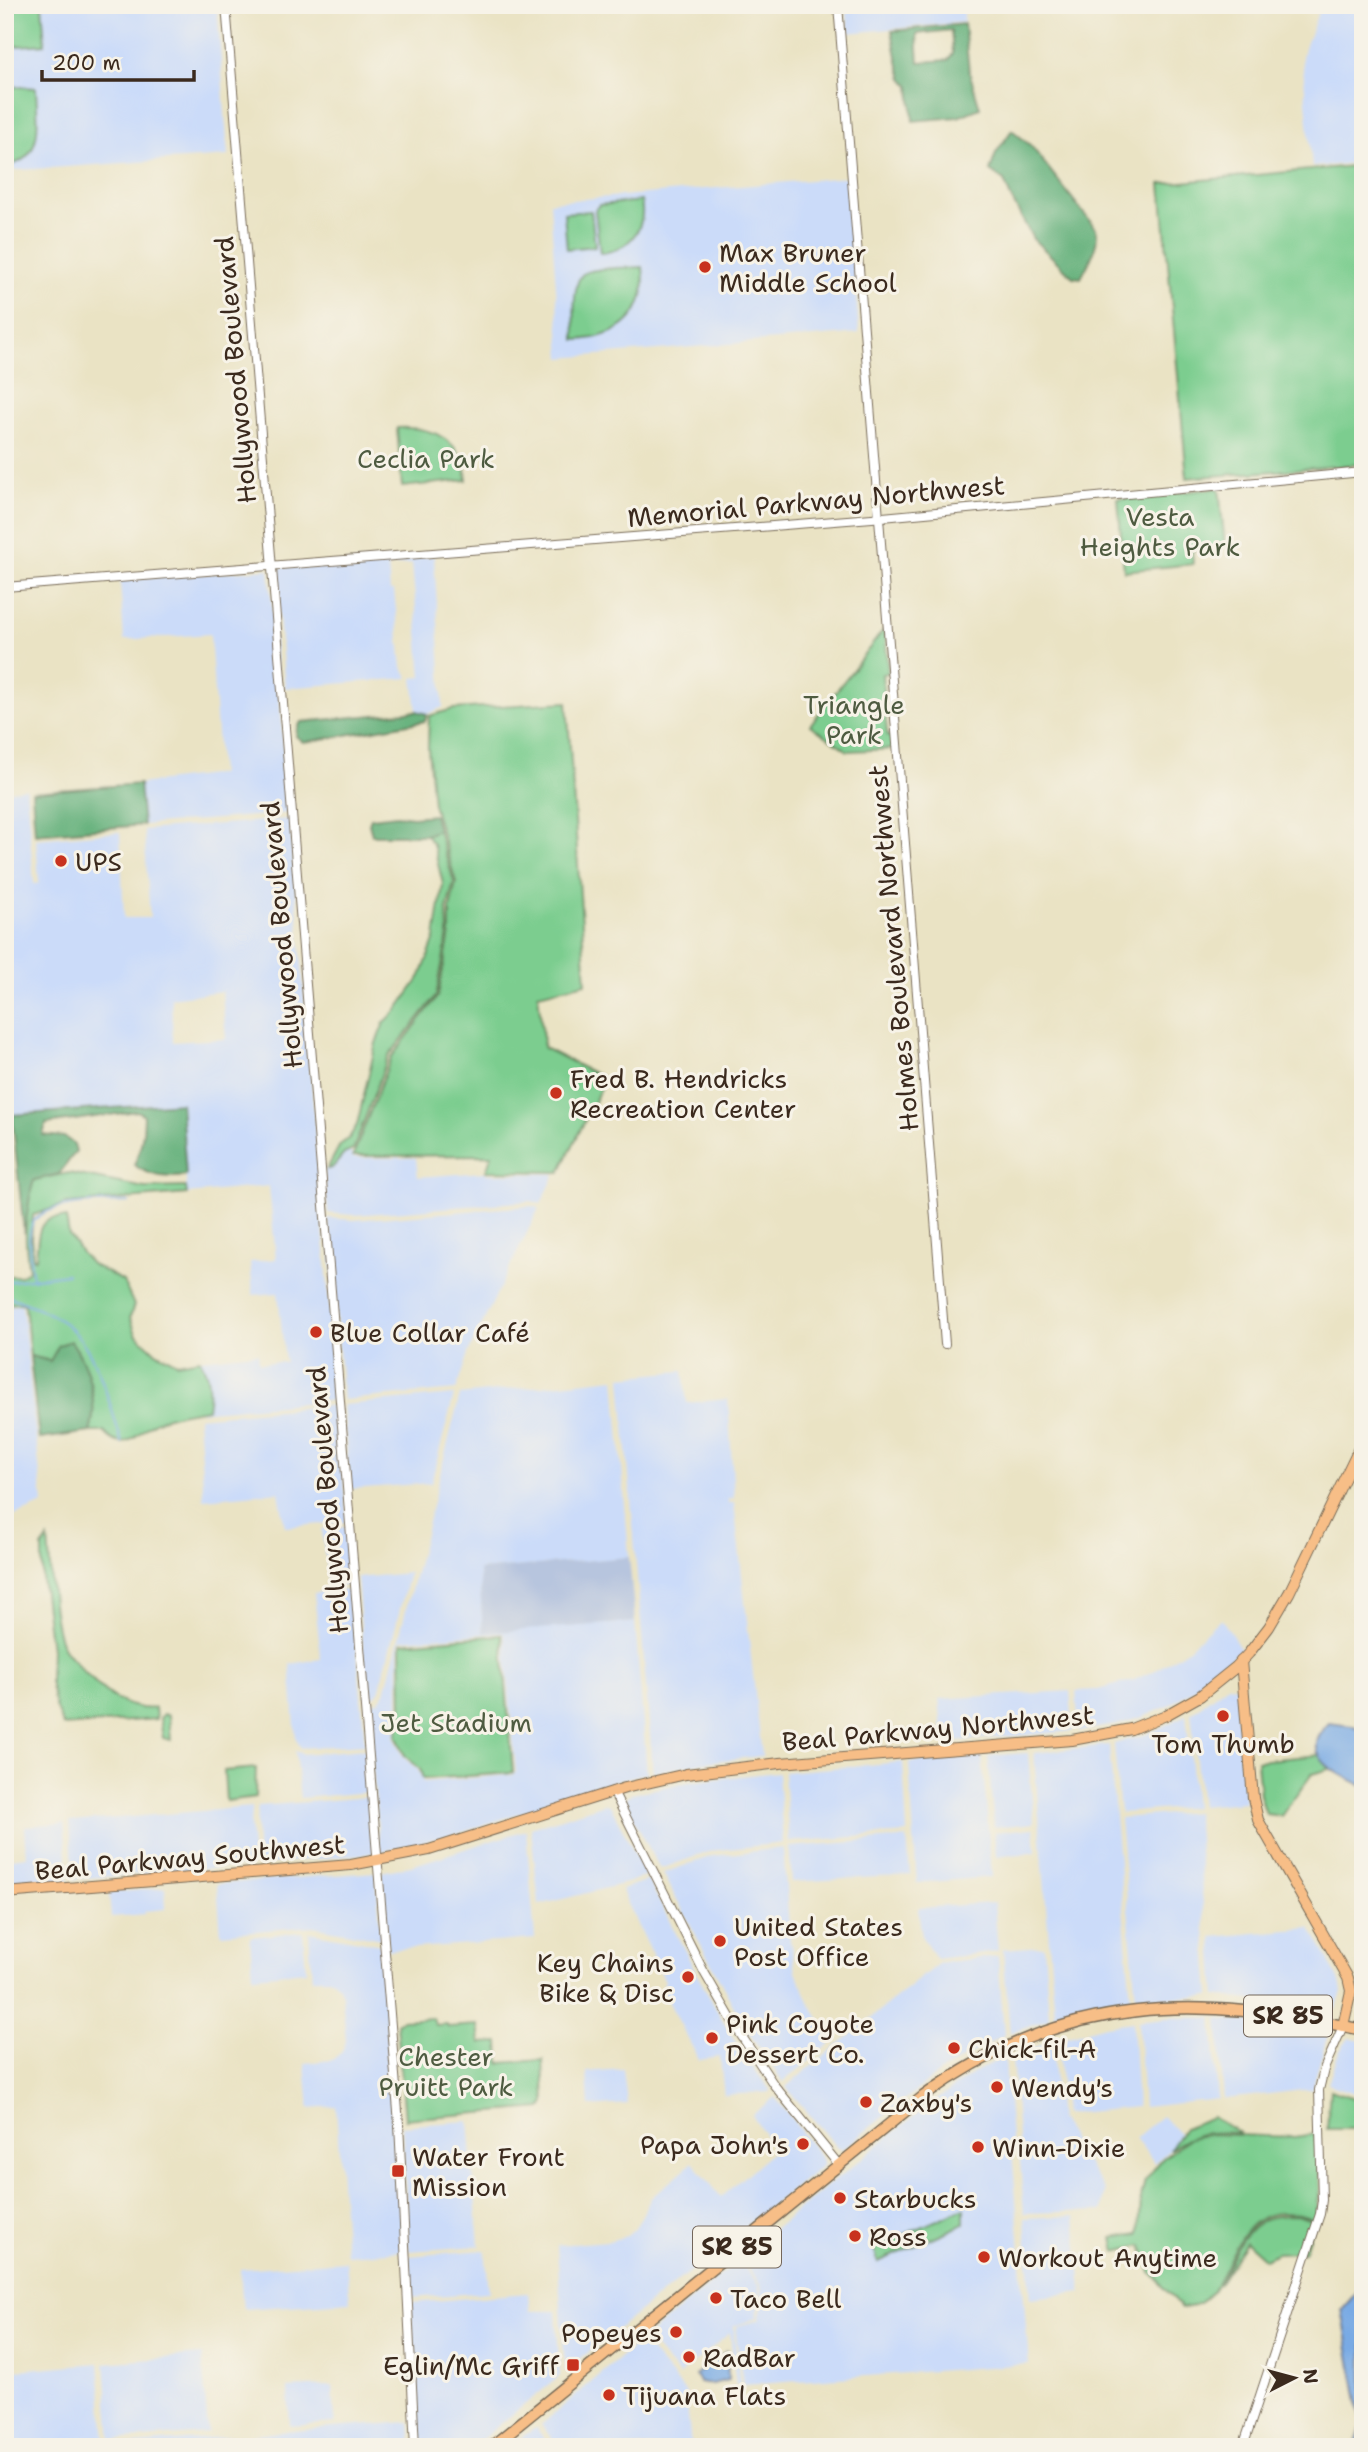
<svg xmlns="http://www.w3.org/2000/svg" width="1368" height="2452" font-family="'Shantell Sans',sans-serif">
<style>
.built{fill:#cbdbf9;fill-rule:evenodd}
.industrial{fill:#b7c5de}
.green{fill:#7bcd8f;stroke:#5b7c56;stroke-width:2}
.forest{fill:#64b07a;stroke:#506d4c;stroke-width:2;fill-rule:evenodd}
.water{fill:#79aae4;stroke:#5a6a81;stroke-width:2}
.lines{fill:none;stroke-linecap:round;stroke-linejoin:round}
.stream{stroke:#79aae4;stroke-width:2}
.minor-casing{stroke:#786b58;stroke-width:10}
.major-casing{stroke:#786b58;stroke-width:12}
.highway-casing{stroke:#786b58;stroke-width:13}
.minor{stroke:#fff;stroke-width:8}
.major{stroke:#f7be87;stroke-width:10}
.highway{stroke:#f7be87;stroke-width:10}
.poi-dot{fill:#c8321e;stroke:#f7f3e8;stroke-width:2.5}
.labels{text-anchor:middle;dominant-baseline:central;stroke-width:6;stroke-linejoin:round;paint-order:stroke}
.shield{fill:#f7f3e8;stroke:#73665b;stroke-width:2}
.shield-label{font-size:24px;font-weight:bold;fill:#3b2a1e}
.poi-label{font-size:26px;fill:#3b2a1e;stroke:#f7f3e8;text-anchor:start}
.street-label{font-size:26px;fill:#3b2a1e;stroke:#f7f3e8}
.park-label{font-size:26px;fill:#4e5b40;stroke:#f7f3e8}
</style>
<rect width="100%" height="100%" fill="#f7f3e8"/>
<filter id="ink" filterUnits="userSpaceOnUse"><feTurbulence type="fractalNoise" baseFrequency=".0143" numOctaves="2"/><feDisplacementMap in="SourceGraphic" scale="14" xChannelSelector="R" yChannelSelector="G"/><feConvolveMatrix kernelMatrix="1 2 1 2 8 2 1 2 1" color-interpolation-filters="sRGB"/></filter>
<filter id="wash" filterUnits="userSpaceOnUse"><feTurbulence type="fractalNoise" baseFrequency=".00686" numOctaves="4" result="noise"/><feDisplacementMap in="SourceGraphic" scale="28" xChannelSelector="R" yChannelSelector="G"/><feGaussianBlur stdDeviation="1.57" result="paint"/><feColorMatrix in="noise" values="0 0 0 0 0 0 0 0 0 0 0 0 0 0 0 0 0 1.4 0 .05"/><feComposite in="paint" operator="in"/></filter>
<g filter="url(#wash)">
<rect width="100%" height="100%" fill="#eae3c4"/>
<g class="built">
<path d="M 5,5 L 217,5 L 228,156 L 5,171 Z"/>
<path d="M 846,5 L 964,5 L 964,22 L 849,33 Z"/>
<path d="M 1321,5 L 1363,5 L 1363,162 L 1312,167 L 1302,56 Z"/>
<path d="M 848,177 L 859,333 L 561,358 L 550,202 Z"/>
<path d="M 434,556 L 443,707 L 427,714 L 417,711 L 413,678 L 422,677 L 412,564 L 388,566 L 390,591 L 394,591 L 402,667 L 409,678 L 285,688 L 275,568 Z"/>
<path d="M 269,569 L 289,813 L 143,825 L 139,784 L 220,774 L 210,634 L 124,640 L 120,580 Z"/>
<path d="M 26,788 L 34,884 L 39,883 L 36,839 L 120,832 L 124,918 L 150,918 L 144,830 L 290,819 L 337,1400 L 197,1412 L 207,1409 L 205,1368 L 200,1359 L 258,1353 L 259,1363 L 285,1362 L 278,1293 L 253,1295 L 250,1262 L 276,1259 L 269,1186 L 187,1194 L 181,1103 L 12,1115 L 5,1017 L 5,792 ZM 222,991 L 226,1039 L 173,1042 L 171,998 Z"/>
<path d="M 345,1153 L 351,1153 L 353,1158 L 416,1158 L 418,1177 L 485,1172 L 487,1174 L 555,1174 L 541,1204 L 531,1201 L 354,1215 L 328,1213 L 324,1169 L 332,1168 Z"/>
<path d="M 531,1206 L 539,1208 L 468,1353 L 456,1390 L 343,1400 L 328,1218 L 354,1220 Z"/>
<path d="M 22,1305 L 43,1504 L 5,1520 L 5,1306 Z"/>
<path d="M 683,1371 L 687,1403 L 728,1399 L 734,1498 L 728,1499 L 728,1503 L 734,1503 L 762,1756 L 705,1762 L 653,1772 L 621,1377 Z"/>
<path d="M 615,1378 L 629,1557 L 479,1570 L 483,1632 L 635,1622 L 647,1773 L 619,1780 L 466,1831 L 380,1852 L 367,1703 L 379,1701 L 385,1693 L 460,1395 ZM 501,1633 L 504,1634 L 516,1772 L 513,1775 L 423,1782 L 418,1770 L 403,1757 L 394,1736 L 399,1718 L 399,1643 L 401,1640 Z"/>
<path d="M 454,1395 L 431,1483 L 350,1489 L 343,1405 Z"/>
<path d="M 337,1405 L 347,1522 L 285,1527 L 279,1492 L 204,1499 L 198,1417 Z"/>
<path d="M 347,1527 L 352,1585 L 328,1587 L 322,1529 Z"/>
<path d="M 409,1573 L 379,1692 L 374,1697 L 367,1698 L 357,1578 Z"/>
<path d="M 352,1590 L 365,1744 L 301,1748 L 296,1739 L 290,1664 L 321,1659 L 314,1593 Z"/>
<path d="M 1221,1618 L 1241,1649 L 1203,1683 L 1166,1707 L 1143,1717 L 1117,1725 L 1079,1731 L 1076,1691 L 1098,1690 L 1134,1680 L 1158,1669 L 1186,1651 Z"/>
<path d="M 1228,1685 L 1236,1686 L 1245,1802 L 1201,1806 L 1191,1713 Z"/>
<path d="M 1070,1691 L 1073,1731 L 943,1742 L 939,1699 Z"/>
<path d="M 1186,1715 L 1195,1807 L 1120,1813 L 1114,1744 L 1148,1734 Z"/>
<path d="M 1109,1745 L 1131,2000 L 1055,2016 L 1034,1753 Z"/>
<path d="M 365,1749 L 369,1792 L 300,1798 L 295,1751 L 303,1754 Z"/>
<path d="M 1028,1753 L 1034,1823 L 994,1827 L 988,1756 Z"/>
<path d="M 982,1756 L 992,1877 L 917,1883 L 909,1762 Z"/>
<path d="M 903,1762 L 907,1833 L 789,1842 L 784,1772 Z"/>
<path d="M 778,1772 L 783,1843 L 711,1851 L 660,1869 L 627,1806 L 626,1798 L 632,1794 L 689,1782 Z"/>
<path d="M 369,1797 L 374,1853 L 258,1865 L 256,1823 L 258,1806 Z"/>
<path d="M 605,1804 L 610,1805 L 646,1875 L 630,1882 L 539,1905 L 531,1828 Z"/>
<path d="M 252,1807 L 250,1824 L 253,1865 L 74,1879 L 70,1822 Z"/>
<path d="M 1196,1812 L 1210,1996 L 1136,1999 L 1120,1818 Z"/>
<path d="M 64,1823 L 69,1880 L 5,1885 L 5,1859 L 27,1856 L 25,1826 Z"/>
<path d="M 1034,1828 L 1036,1852 L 996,1857 L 994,1832 Z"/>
<path d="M 526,1830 L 535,1939 L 388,1950 L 381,1872 L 411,1866 Z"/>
<path d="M 907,1838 L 910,1875 L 792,1882 L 789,1847 Z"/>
<path d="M 783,1848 L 790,1940 L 796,1971 L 811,2006 L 834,2041 L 783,2082 L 743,2024 L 663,1873 L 712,1856 Z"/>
<path d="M 376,1872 L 381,1939 L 313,1926 L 221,1934 L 217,1884 Z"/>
<path d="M 648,1880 L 707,1993 L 736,2043 L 771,2092 L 724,2095 L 720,2057 L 699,2060 L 661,1987 L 665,1981 L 621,1889 Z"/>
<path d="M 165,1888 L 166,1909 L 145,1911 L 145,1914 L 111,1917 L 109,1893 Z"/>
<path d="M 994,1903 L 998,1951 L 936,1959 L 922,1937 L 918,1908 Z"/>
<path d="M 1311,1928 L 1340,1982 L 1342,1992 L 1336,2009 L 1216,1996 L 1212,1937 Z"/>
<path d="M 303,1932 L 306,1971 L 253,1976 L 250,1937 Z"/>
<path d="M 309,1932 L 381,1945 L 396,2124 L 403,2251 L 346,2255 L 336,2106 L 309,2108 L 305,2063 L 332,2060 L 342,2052 L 346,2040 L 342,1995 L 339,1987 L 333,1980 L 328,1978 L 312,1978 Z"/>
<path d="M 1044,1946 L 1049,2018 L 1010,2033 L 1003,1949 Z"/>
<path d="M 998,1956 L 1004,2035 L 941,2071 L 843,2149 L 837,2147 L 786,2087 L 939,1963 Z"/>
<path d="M 1166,2018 L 1212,2018 L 1218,2099 L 1143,2107 L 1138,2021 Z"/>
<path d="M 1218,2019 L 1279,2025 L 1328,2034 L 1312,2089 L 1224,2099 Z"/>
<path d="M 1132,2022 L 1137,2107 L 1064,2114 L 1057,2039 L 1106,2026 Z"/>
<path d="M 1349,2038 L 1363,2040 L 1363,2096 L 1328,2084 L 1339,2052 Z"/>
<path d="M 1051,2041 L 1059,2119 L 1104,2190 L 1102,2211 L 1024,2213 L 1012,2057 Z"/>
<path d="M 1000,2059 L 1005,2062 L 1029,2364 L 743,2385 L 736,2336 L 737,2326 L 759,2320 L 763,2303 L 761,2286 L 740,2257 L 917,2114 L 977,2071 Z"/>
<path d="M 623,2069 L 627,2104 L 589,2107 L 587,2072 Z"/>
<path d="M 775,2097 L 814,2148 L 823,2161 L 823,2165 L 565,2371 L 557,2245 L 609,2241 L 627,2236 L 635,2229 L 651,2198 L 693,2162 L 721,2197 L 774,2150 L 752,2115 Z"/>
<path d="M 1162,2116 L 1179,2133 L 1169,2150 L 1155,2163 L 1135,2138 Z"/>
<path d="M 469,2121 L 479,2246 L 409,2251 L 402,2126 Z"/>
<path d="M 1075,2216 L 1082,2292 L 1031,2298 L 1025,2218 Z"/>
<path d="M 485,2250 L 489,2292 L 411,2298 L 409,2256 Z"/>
<path d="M 739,2260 L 759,2286 L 760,2303 L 757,2318 L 734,2326 L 734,2336 L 740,2385 L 736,2385 L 730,2333 L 680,2374 L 680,2376 L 646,2337 Z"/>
<path d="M 346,2261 L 350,2302 L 243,2309 L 240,2269 Z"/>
<path d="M 528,2293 L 530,2311 L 556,2311 L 560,2376 L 472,2447 L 418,2447 L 411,2303 Z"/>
<path d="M 641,2340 L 686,2393 L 691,2447 L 559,2447 L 541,2425 Z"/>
<path d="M 202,2355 L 208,2433 L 111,2440 L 105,2363 Z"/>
<path d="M 99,2363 L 105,2441 L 5,2447 L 5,2371 Z"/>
<path d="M 333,2386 L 335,2423 L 290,2426 L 288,2388 Z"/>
<path d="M 410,2422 L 412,2447 L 254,2447 L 253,2434 Z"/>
<path d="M 536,2428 L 551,2447 L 510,2447 L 526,2434 Z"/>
<path d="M 247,2435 L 248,2447 L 112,2446 Z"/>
</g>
<path class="industrial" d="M 629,1557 L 635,1622 L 483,1633 L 479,1570 Z"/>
<g class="green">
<path d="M 5,5 L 42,5 L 45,44 L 5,47 Z"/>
<path d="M 5,86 L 36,88 C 37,118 46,161 5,166 Z"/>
<path d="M 1363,165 L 1363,464 L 1187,478 L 1161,184 Z"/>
<path d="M 641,201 C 647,230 627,251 600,253 L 595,210 L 599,205 Z"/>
<path d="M 591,211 L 595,246 L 567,249 L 564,213 Z"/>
<path d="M 643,267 C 649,315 621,338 575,340 C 575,326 571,283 583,274 C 593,267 630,268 643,267 Z"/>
<path d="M 397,428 C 432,426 464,440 467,480 L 402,487 Z"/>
<path d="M 1219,488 L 1225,546 L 1192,550 L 1193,564 L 1124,571 L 1118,499 Z"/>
<path d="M 885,628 L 888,673 L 882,674 L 887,732 L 888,736 L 894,736 L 895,749 L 848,751 L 810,725 Z"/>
<path d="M 567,702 L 586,983 L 538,994 L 544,1048 L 605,1079 L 560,1172 L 486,1171 L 492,1155 L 353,1156 L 391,1058 L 438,996 L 450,934 L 450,909 L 456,882 L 433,804 L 428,748 L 429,716 L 453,709 Z"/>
<path d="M 438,830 L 454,882 L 447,909 L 448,934 L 436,996 L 388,1057 L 353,1150 L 344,1154 L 332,1168 L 327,1169 L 340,1145 L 349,1138 L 357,1125 L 376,1043 L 384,1023 L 397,1010 L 421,976 L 435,938 L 443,884 L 433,844 L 426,835 Z"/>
<path d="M 69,1173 L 145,1188 L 186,1187 L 187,1194 L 66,1204 L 33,1215 L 31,1238 L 33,1258 L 36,1258 C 39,1236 34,1216 66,1218 L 69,1235 L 82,1254 L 91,1264 L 123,1281 L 134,1305 L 130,1317 L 136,1334 L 154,1351 L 177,1363 L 200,1359 C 209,1374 210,1392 207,1409 C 191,1412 174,1414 159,1420 C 137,1428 128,1459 104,1432 L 90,1432 C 99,1402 89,1365 71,1341 L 59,1345 L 51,1361 L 30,1356 L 25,1305 L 22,1303 L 5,1304 L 5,1276 L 20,1276 L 29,1270 C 24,1238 24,1210 34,1180 Z"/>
<path d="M 48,1539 C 51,1568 51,1623 63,1647 C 66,1653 73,1659 77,1664 C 98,1687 122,1712 155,1708 L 156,1719 L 63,1726 L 55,1706 L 50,1681 L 51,1649 L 42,1578 L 42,1547 Z"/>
<path d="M 502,1635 L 513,1773 L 423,1779 L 420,1769 L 405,1756 L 396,1735 L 402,1719 L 401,1643 Z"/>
<path d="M 164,1714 L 169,1716 L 171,1740 L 163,1738 L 160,1718 Z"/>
<path d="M 1319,1755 L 1330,1769 L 1312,1774 L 1281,1816 L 1266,1814 L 1260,1795 L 1257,1761 Z"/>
<path d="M 256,1768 L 255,1797 L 226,1801 L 224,1771 Z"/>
<path d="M 433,2018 L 435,2025 L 447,2024 L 448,2027 L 478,2025 L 480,2043 L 499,2042 L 500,2063 L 543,2060 L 545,2103 L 542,2108 L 405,2119 L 397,2024 L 402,2020 Z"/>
<path d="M 1330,2090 L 1363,2101 L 1363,2129 L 1327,2129 Z"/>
<path d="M 1212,2117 L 1240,2133 C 1206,2132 1198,2130 1169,2150 L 1184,2128 Z"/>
<path d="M 1209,2134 L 1294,2137 L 1317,2134 L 1320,2189 L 1316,2220 C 1219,2182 1240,2308 1181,2308 L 1151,2272 L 1142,2245 L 1116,2251 L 1113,2238 L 1139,2234 L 1141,2198 L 1145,2180 L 1162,2159 L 1190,2138 Z"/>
<path d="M 964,2208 L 964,2224 L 878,2262 L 874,2248 Z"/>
<path d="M 1297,2215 L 1314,2221 L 1304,2252 L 1276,2253 L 1265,2259 L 1246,2242 L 1218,2285 C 1230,2264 1240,2230 1265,2219 C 1275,2215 1286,2215 1297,2215 Z"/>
</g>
<g class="forest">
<path d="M 964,24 L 969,71 L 980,108 L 958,117 L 913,121 L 910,86 L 903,78 L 898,62 L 892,31 ZM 951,30 L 953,53 L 948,60 L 919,62 L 917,34 Z"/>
<path d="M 1012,130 L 1031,146 L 1096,229 C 1100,246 1088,264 1081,278 L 1073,277 L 1033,239 L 1011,198 L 1004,181 L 990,171 L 996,153 Z"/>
<path d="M 417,711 L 427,714 L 425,721 L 311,741 L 303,742 L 296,736 L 297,729 L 301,722 Z"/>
<path d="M 139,784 L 143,825 L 35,834 L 32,792 Z"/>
<path d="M 397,815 L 413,817 L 434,815 L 438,830 L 426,835 L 372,835 L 369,823 L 371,818 Z"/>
<path d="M 181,1103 L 186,1176 C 167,1179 149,1176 134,1165 C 142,1148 144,1133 144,1115 L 137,1111 L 46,1124 L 43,1135 L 64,1137 L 74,1144 L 76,1151 L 59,1174 L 34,1180 C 28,1198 28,1215 24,1233 L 12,1115 Z"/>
<path d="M 71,1341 C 88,1365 99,1402 90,1432 L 39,1439 L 30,1356 L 50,1361 L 59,1345 Z"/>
</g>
<g class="water">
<path d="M 1329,1723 L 1352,1726 L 1363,1732 L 1363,1786 C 1337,1773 1296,1756 1329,1723 Z"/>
<path d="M 1363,2285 L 1363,2447 L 1355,2447 L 1362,2425 L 1342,2309 Z"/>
<path d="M 727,2351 L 728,2380 L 712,2384 L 699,2382 L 695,2375 Z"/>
</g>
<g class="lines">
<g class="stream">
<path d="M 33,1280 C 31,1265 25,1234 34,1221 C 49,1201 106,1203 129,1202"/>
<path d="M 5,1282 L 67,1274"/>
<path d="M 5,1295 C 26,1303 46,1310 64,1323 C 97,1346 110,1406 122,1443"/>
</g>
</g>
</g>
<g filter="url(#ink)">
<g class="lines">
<defs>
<g id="minor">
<path d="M 226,5 L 399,2124 L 415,2447"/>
<path d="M 838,5 L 945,1344"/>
<path d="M 5,587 L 872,518 L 1363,472"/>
<path d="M 613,1791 L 704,1972 L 737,2029 L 774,2085 L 839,2165"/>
<path d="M 1243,2447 L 1320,2214 L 1322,2200 L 1319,2090 L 1324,2069 L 1343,2026"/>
</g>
<g id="major">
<path d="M 1241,1661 L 1253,1798 L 1258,1820 L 1348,1978 L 1351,1991 L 1343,2026"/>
<path d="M 5,1893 L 351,1865 L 429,1850 L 625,1788 L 686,1774 L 780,1763 L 1072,1740 L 1131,1729 L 1166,1715 L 1200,1696 L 1236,1667 L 1249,1653 L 1269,1627 L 1289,1593 L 1363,1440"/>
</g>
<path id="highway" d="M 491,2447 L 924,2096 C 1067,1993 1198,1995 1363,2030"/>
</defs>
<use href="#minor" class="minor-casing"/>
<use href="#major" class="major-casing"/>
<use href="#highway" class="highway-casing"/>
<use href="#minor" class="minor"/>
<use href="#major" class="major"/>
<use href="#highway" class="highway"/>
</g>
</g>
<g class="poi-dot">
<circle cx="705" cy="267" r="7"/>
<circle cx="61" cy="861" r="7"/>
<circle cx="556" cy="1093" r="7"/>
<circle cx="316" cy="1332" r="7"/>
<circle cx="1223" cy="1716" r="7"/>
<circle cx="720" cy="1941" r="7"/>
<circle cx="688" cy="1977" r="7"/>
<circle cx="712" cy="2038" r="7"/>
<circle cx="954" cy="2048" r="7"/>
<circle cx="997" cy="2087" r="7"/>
<circle cx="866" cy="2102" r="7"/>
<circle cx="803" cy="2144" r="7"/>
<circle cx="978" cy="2147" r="7"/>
<rect x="391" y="2164" width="14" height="14" rx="3.5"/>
<circle cx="840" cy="2198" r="7"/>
<circle cx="855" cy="2236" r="7"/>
<circle cx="984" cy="2257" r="7"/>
<circle cx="716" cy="2298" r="7"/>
<circle cx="676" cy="2332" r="7"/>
<circle cx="689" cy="2357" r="7"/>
<rect x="566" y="2358" width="14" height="14" rx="3.5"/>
<circle cx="609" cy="2395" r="7"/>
</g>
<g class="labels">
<g class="shield">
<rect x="1244" y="1995.5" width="88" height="41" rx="5"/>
<rect x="693" y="2226.5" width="88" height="41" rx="5"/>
</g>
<g class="shield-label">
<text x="1288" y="2016">SR 85</text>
<text x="737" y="2247">SR 85</text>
</g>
<g class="poi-label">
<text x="719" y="252">Max Bruner<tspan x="719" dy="30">Middle School</tspan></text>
<text x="75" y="861">UPS</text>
<text x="570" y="1078">Fred B. Hendricks<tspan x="570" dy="30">Recreation Center</tspan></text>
<text x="330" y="1332">Blue Collar Café</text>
<text x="1223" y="1743" text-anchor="middle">Tom Thumb</text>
<text x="734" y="1926">United States<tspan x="734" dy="30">Post Office</tspan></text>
<text x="674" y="1962" text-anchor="end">Key Chains<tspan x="674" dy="30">Bike &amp; Disc</tspan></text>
<text x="726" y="2023">Pink Coyote<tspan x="726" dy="30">Dessert Co.</tspan></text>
<text x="968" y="2048">Chick-fil-A</text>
<text x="1011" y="2087">Wendy's</text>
<text x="880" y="2102">Zaxby's</text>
<text x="789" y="2144" text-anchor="end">Papa John's</text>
<text x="992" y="2147">Winn-Dixie</text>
<text x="412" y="2156">Water Front<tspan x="412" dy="30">Mission</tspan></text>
<text x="854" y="2198">Starbucks</text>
<text x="869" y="2236">Ross</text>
<text x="998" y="2257">Workout Anytime</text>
<text x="730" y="2298">Taco Bell</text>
<text x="662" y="2332" text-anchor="end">Popeyes</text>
<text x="703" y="2357">RadBar</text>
<text x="559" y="2365" text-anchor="end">Eglin/Mc Griff</text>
<text x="623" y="2395">Tijuana Flats</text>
</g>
<g class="street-label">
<text transform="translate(235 370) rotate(-95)">Hollywood Boulevard</text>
<text transform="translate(816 501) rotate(-5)">Memorial Parkway Northwest</text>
<text transform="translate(281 935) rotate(-95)">Hollywood Boulevard</text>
<text transform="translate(893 948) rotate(-95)">Holmes Boulevard Northwest</text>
<text transform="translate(327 1500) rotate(-95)">Hollywood Boulevard</text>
<text transform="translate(938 1728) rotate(-5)">Beal Parkway Northwest</text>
<text transform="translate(190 1857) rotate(-5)">Beal Parkway Southwest</text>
</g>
<g class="park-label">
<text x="426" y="458">Ceclia Park</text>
<text x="1160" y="516">Vesta<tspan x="1160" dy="30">Heights Park</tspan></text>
<text x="854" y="704">Triangle<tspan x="854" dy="30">Park</tspan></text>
<text x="456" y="1722">Jet Stadium</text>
<text x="446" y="2056">Chester<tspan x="446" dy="30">Pruitt Park</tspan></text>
</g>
</g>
<rect width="1368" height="2452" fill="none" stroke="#f7f3e8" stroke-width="28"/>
<g transform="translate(1294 2378) rotate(84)" stroke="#f7f3e8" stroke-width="5" paint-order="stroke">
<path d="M0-5L12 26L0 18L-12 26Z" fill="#3b2a1e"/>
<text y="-10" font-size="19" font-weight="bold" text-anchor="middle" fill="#3b2a1e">N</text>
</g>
<path d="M42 70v10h152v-10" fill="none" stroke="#3b2a1e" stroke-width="3.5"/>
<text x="52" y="70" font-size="21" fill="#3b2a1e" stroke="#f7f3e8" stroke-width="5" paint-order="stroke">200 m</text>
</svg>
